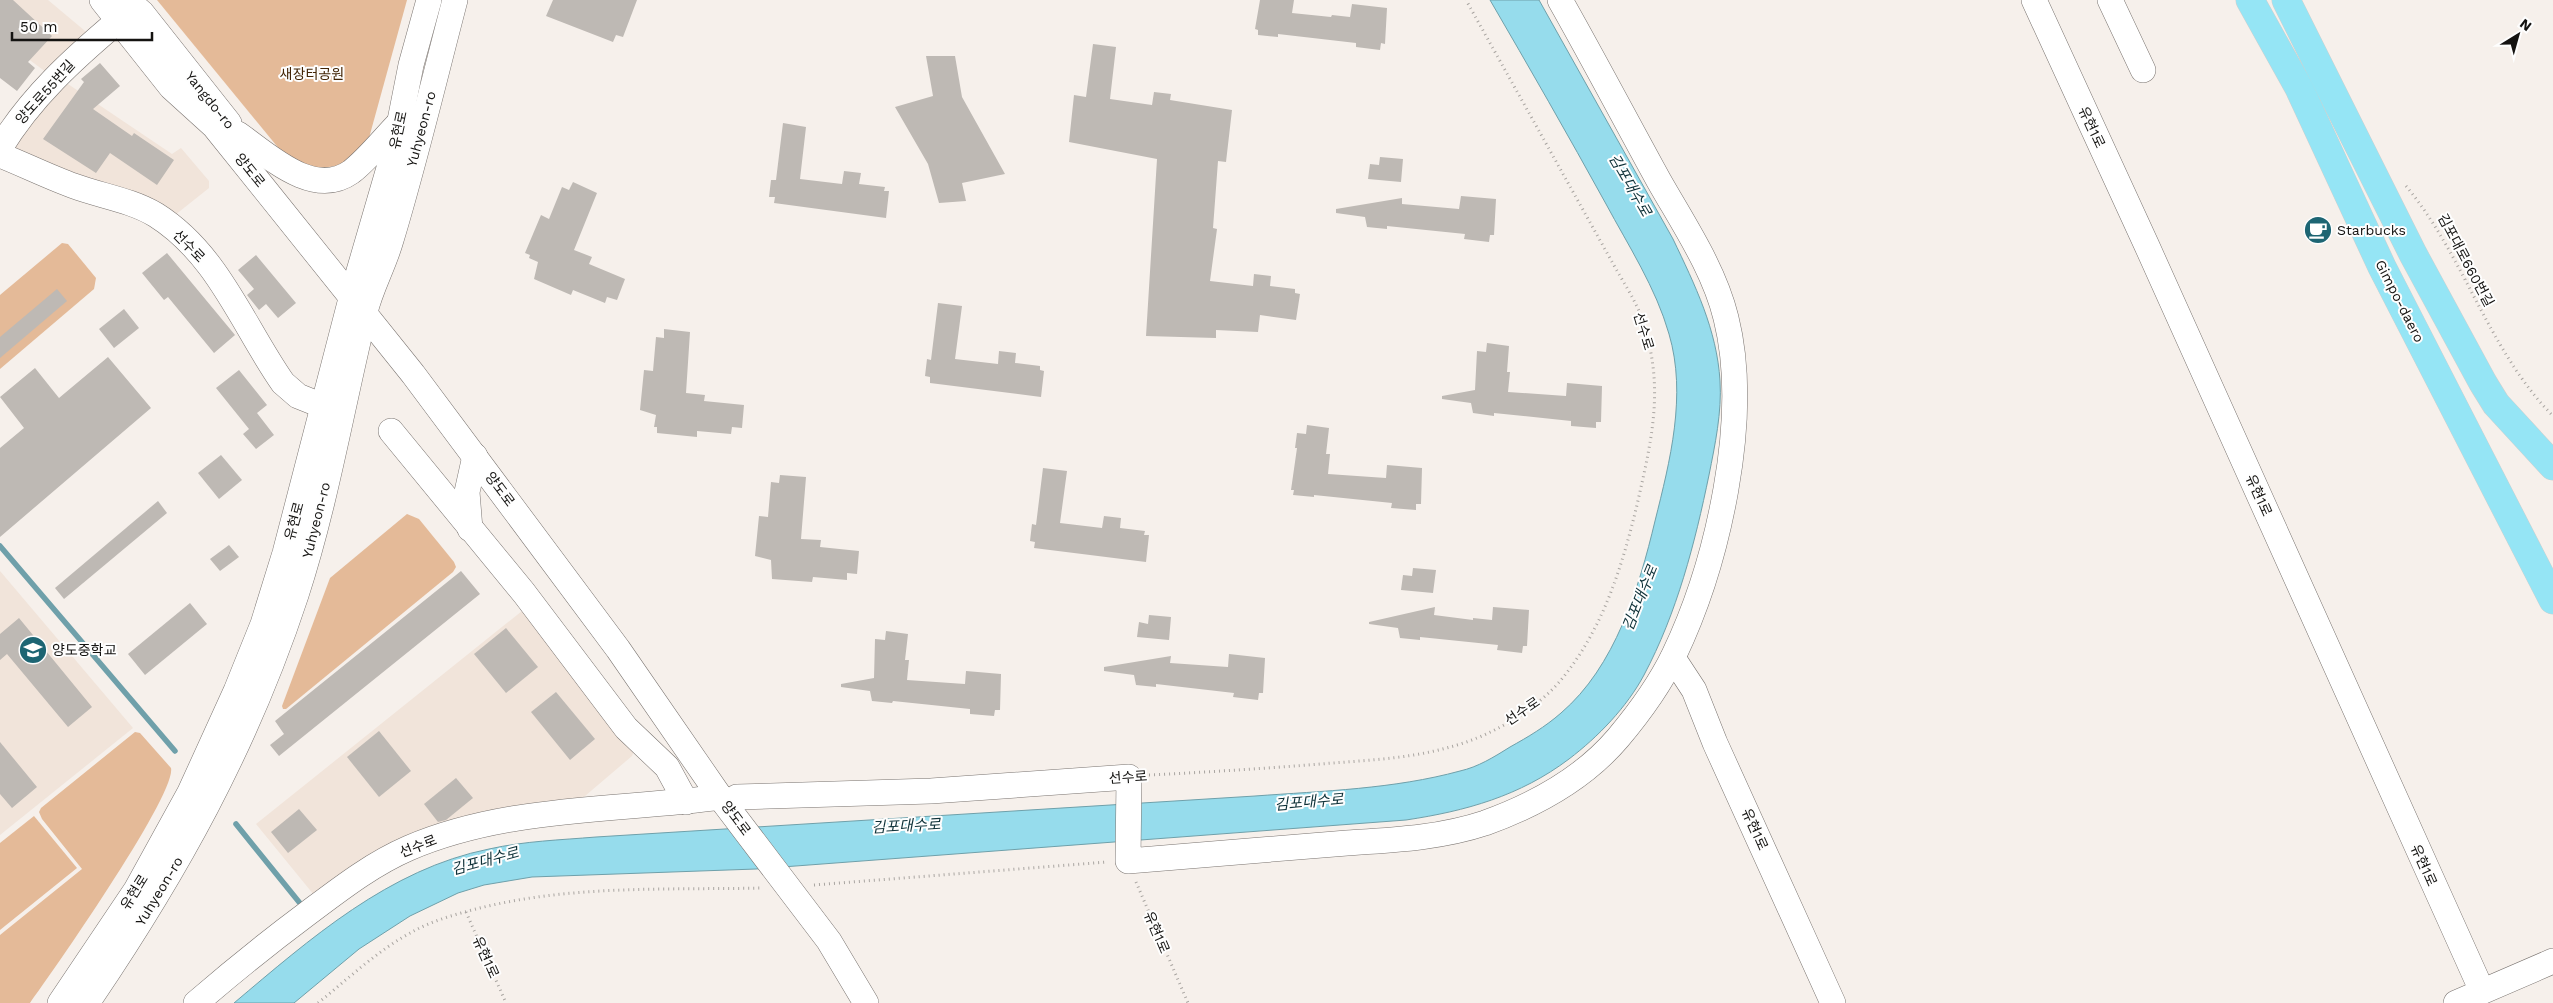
<svg xmlns="http://www.w3.org/2000/svg" width="2553" height="1003" font-family="'Work Sans','Noto Sans KR',sans-serif">
<style>
.built{fill:#f1e4da}
.green{fill:#e4ba98}
.water{fill:#96dcec;stroke:#6fa0aa}
.lines{fill:none;stroke-linecap:round;stroke-linejoin:round}
.stream{stroke:#6fa0aa;stroke-width:5.5}
.building{fill:#beb9b4}
.minor-casing{stroke:#7a7470;stroke-width:26}
.major-casing{stroke:#d0d0cf;stroke-width:29}
.path{stroke:#a9a5a1;stroke-width:3;stroke-dasharray:1 4;stroke-linecap:butt}
.minor{stroke:#fff;stroke-width:25}
.major{stroke:#95e5f5;stroke-width:28}
.labels{text-anchor:middle;dominant-baseline:central;stroke-width:4;stroke-linejoin:round;paint-order:stroke}
.park-label{font-size:14px;fill:#422405;stroke:#fefefe}
.street-label{font-size:14px;fill:#141311;stroke:#fefefe}
.poi-label{font-size:14px;fill:#141311;stroke:#fefefe;text-anchor:start}
.water-label{font-size:15px;font-style:italic;fill:#0e3138;stroke:#fefefe}
</style>
<rect width="100%" height="100%" fill="#f6f0eb"/>
<g class="built">
<path d="M 0,0 L 48,0 L 91,36 L 50,75 L 0,38 Z"/>
<path d="M 62,80 L 172,154 L 181,148 L 209,181 L 209,188 L 175,215 L 15,155 L 15,134 Z"/>
<path d="M 0,571 L 133,728 L 0,835 Z"/>
<path d="M 522,611 L 634,751 L 632,756 L 578,802 L 548,806 L 314,895 L 256,824 Z"/>
</g>
<g class="green">
<path d="M 157,0 L 407,0 L 369,138 L 352,158 L 337,166 L 311,169 L 285,156 Z"/>
<path d="M 62,243 L 68,244 L 96,278 L 94,289 L 0,369 L 0,295 Z"/>
<path d="M 407,514 L 419,519 L 454,562 L 456,567 L 453,572 L 286,709 L 283,709 L 282,706 L 330,578 Z"/>
<path d="M 135,732 L 140,733 L 171,768 C 177,794 52,973 30,1003 L 0,1003 L 0,935 L 82,869 L 42,819 L 39,812 L 41,808 Z"/>
<path d="M 34,816 L 77,868 L 0,930 L 0,843 Z"/>
</g>
<path class="water" d="M 1490,0 L 1539,0 L 1673,239 C 1695,285 1717,330 1720,381 C 1722,412 1715,445 1709,475 C 1695,543 1677,613 1644,675 C 1627,707 1598,737 1569,759 C 1520,796 1466,811 1406,820 L 756,869 L 532,877 L 484,885 L 458,893 L 410,916 L 359,949 L 294,1003 L 234,1003 C 310,939 389,869 489,849 C 525,841 560,840 596,837 L 1255,796 C 1323,791 1394,789 1460,771 C 1478,767 1494,757 1510,747 C 1528,737 1545,727 1561,713 C 1615,667 1639,588 1655,521 C 1670,461 1687,395 1669,334 C 1656,288 1628,245 1606,204 C 1568,135 1529,67 1490,0 Z"/>
<g class="lines">
<g class="stream">
<path d="M 0,546 L 175,751"/>
<path d="M 236,824 L 299,902"/>
</g>
</g>
<g class="building">
<path d="M 0,0 L 13,0 L 52,36 L 28,62 L 35,68 L 17,91 L 0,78 Z"/>
<path d="M 553,0 L 637,0 L 623,37 L 616,35 L 613,42 L 546,16 Z"/>
<path d="M 1260,0 L 1294,0 L 1292,13 L 1331,17 L 1332,15 L 1350,17 L 1352,4 L 1387,8 L 1385,44 L 1381,43 L 1380,50 L 1356,47 L 1356,43 L 1278,34 L 1278,37 L 1258,35 L 1258,30 L 1255,29 Z"/>
<path d="M 1093,44 L 1116,47 L 1110,99 L 1152,105 L 1154,92 L 1171,94 L 1170,100 L 1232,110 L 1226,162 L 1218,161 L 1213,228 L 1217,229 L 1210,281 L 1253,286 L 1254,274 L 1271,276 L 1270,286 L 1295,289 L 1295,293 L 1300,294 L 1296,320 L 1260,315 L 1258,332 L 1216,330 L 1216,338 L 1146,336 L 1157,159 L 1069,142 L 1074,95 L 1086,97 Z"/>
<path d="M 926,56 L 955,56 L 962,97 L 1005,174 L 962,183 L 966,201 L 939,203 L 928,164 L 895,107 L 933,96 Z"/>
<path d="M 100,63 L 120,86 L 93,109 L 132,136 L 134,133 L 174,160 L 157,185 L 110,153 L 96,173 L 43,139 L 84,82 L 81,79 Z"/>
<path d="M 783,123 L 806,127 L 800,179 L 842,184 L 844,171 L 861,173 L 859,184 L 885,187 L 884,191 L 889,191 L 886,218 L 774,203 L 775,197 L 769,197 L 771,180 L 776,180 Z"/>
<path d="M 1380,157 L 1403,159 L 1401,182 L 1368,179 L 1370,164 L 1379,165 Z"/>
<path d="M 573,182 L 597,193 L 574,250 L 592,257 L 589,264 L 625,279 L 617,300 L 607,297 L 605,303 L 573,290 L 571,295 L 534,279 L 538,262 L 529,258 L 530,255 L 525,253 L 541,215 L 549,219 L 562,187 L 569,190 Z"/>
<path d="M 1461,196 L 1496,199 L 1494,235 L 1490,235 L 1489,242 L 1464,239 L 1465,234 L 1387,226 L 1387,229 L 1367,227 L 1365,217 L 1336,213 L 1336,209 L 1402,198 L 1402,204 L 1459,209 Z"/>
<path d="M 167,253 L 235,335 L 214,353 L 168,297 L 164,300 L 142,273 Z"/>
<path d="M 256,255 L 296,303 L 278,318 L 266,304 L 259,310 L 247,295 L 254,289 L 238,270 Z"/>
<path d="M 57,289 L 67,301 L 0,358 L 0,337 Z"/>
<path d="M 938,303 L 962,306 L 955,359 L 998,364 L 999,351 L 1016,353 L 1015,363 L 1040,366 L 1040,370 L 1044,371 L 1041,397 L 930,383 L 930,377 L 925,376 L 927,359 L 931,360 Z"/>
<path d="M 124,309 L 139,328 L 114,348 L 99,329 Z"/>
<path d="M 664,329 L 690,332 L 686,393 L 705,395 L 704,401 L 744,405 L 742,428 L 732,427 L 731,434 L 697,431 L 697,437 L 657,433 L 657,427 L 654,427 L 656,415 L 640,410 L 644,370 L 653,371 L 656,337 L 664,338 Z"/>
<path d="M 1487,343 L 1509,346 L 1507,372 L 1510,372 L 1508,392 L 1566,396 L 1567,383 L 1602,386 L 1601,422 L 1596,422 L 1596,428 L 1571,426 L 1571,421 L 1494,413 L 1494,416 L 1473,413 L 1471,403 L 1442,399 L 1442,396 L 1475,390 L 1477,351 L 1486,352 Z"/>
<path d="M 108,357 L 151,408 L 0,537 L 0,448 L 24,428 L 0,397 L 35,368 L 59,398 Z"/>
<path d="M 239,370 L 267,405 L 257,413 L 274,435 L 256,449 L 243,434 L 249,429 L 216,388 Z"/>
<path d="M 1307,425 L 1329,428 L 1326,454 L 1330,454 L 1328,474 L 1386,478 L 1387,465 L 1422,468 L 1421,504 L 1416,504 L 1416,510 L 1391,508 L 1392,503 L 1314,495 L 1314,497 L 1293,495 L 1294,490 L 1291,490 L 1297,448 L 1295,448 L 1297,433 L 1306,434 Z"/>
<path d="M 221,455 L 242,480 L 219,499 L 198,473 Z"/>
<path d="M 1043,468 L 1067,471 L 1060,523 L 1102,528 L 1104,516 L 1121,518 L 1120,528 L 1145,531 L 1144,535 L 1149,535 L 1146,562 L 1034,548 L 1035,542 L 1030,541 L 1032,524 L 1036,525 Z"/>
<path d="M 780,475 L 806,477 L 801,539 L 821,540 L 820,547 L 859,551 L 857,574 L 847,573 L 847,580 L 813,577 L 812,582 L 772,579 L 771,560 L 755,556 L 759,516 L 768,517 L 771,482 L 779,483 Z"/>
<path d="M 158,501 L 167,513 L 64,599 L 55,588 Z"/>
<path d="M 229,545 L 239,557 L 220,571 L 210,559 Z"/>
<path d="M 1413,568 L 1436,570 L 1433,593 L 1401,590 L 1403,575 L 1412,576 Z"/>
<path d="M 461,571 L 480,594 L 279,756 L 270,745 L 284,734 L 275,721 Z"/>
<path d="M 190,603 L 207,624 L 145,675 L 128,654 Z"/>
<path d="M 1435,607 L 1434,615 L 1473,620 L 1473,618 L 1492,620 L 1493,607 L 1529,610 L 1527,646 L 1523,646 L 1522,653 L 1497,650 L 1498,645 L 1420,637 L 1420,640 L 1400,638 L 1398,628 L 1369,624 L 1369,622 Z"/>
<path d="M 1149,615 L 1171,617 L 1169,640 L 1137,637 L 1139,622 L 1148,624 Z"/>
<path d="M 19,618 L 92,707 L 68,727 L 7,654 L 0,660 L 0,634 Z"/>
<path d="M 506,628 L 538,667 L 506,693 L 474,654 Z"/>
<path d="M 886,631 L 908,634 L 905,660 L 909,660 L 907,680 L 965,684 L 966,671 L 1001,674 L 1000,710 L 995,710 L 994,716 L 970,714 L 970,709 L 893,701 L 892,703 L 872,701 L 870,691 L 841,687 L 841,684 L 874,678 L 875,639 L 885,640 Z"/>
<path d="M 1229,654 L 1265,658 L 1263,693 L 1259,693 L 1258,700 L 1233,697 L 1234,693 L 1156,684 L 1156,687 L 1136,685 L 1134,675 L 1104,671 L 1104,667 L 1171,656 L 1170,663 L 1228,667 Z"/>
<path d="M 556,692 L 595,739 L 570,760 L 531,712 Z"/>
<path d="M 379,731 L 411,771 L 379,797 L 347,757 Z"/>
<path d="M 0,742 L 37,787 L 12,808 L 0,794 Z"/>
<path d="M 456,778 L 473,798 L 446,820 L 438,822 L 424,804 Z"/>
<path d="M 299,809 L 317,830 L 288,853 L 271,832 Z"/>
</g>
<g class="lines">
<defs>
<g id="minor">
<path d="M 102,0 L 171,87 L 214,126 L 413,374 L 618,649 L 725,804 L 829,941 L 866,1003"/>
<path d="M 127,0 L 142,13 L 229,123"/>
<path d="M 2034,0 L 2147,246 L 2482,991"/>
<path d="M 2110,0 L 2143,70"/>
<path d="M 238,134 C 268,155 313,199 351,172 C 369,158 384,138 400,122"/>
<path d="M 0,148 C 31,97 73,59 118,21"/>
<path d="M 0,155 C 25,165 49,177 74,186 C 101,196 131,200 156,215 C 218,254 243,326 283,383 L 298,396 L 323,406"/>
<path d="M 391,431 L 524,593 L 626,728 L 667,767 L 686,802"/>
<path d="M 470,529 L 467,492 L 475,456"/>
<path d="M 1673,658 L 1694,690 L 1715,743 L 1833,1003"/>
<path d="M 737,797 L 931,791 L 1129,777 L 1128,861 C 1201,855 1274,849 1347,843 C 1393,840 1440,838 1485,823 C 1535,805 1584,778 1618,738 C 1639,713 1660,684 1674,655 C 1718,563 1751,418 1726,318 C 1714,269 1684,225 1659,181 C 1626,121 1594,60 1560,0"/>
<path d="M 60,1003 L 136,890 L 190,792 L 236,691 L 263,624 L 285,553 L 352,295 L 394,151 L 411,65 L 429,0"/>
<path d="M 87,1003 C 176,872 246,747 296,595 C 326,503 342,406 365,312 C 371,287 384,265 391,240 C 415,161 434,80 455,0"/>
<path d="M 196,1003 C 232,972 269,942 308,913 C 340,889 372,864 409,848 C 507,806 617,811 721,797"/>
<path d="M 2456,1003 L 2553,961"/>
</g>
<g id="major">
<path d="M 2250,0 L 2299,88 L 2382,267 L 2553,600"/>
<path d="M 2286,0 L 2413,254 L 2483,383 L 2496,404 L 2553,466"/>
</g>
</defs>
<use href="#minor" class="minor-casing"/>
<use href="#major" class="major-casing"/>
<g class="path">
<path d="M 2406,186 C 2465,257 2488,350 2553,416"/>
<path d="M 1149,775 C 1211,772 1272,768 1333,763 C 1372,760 1412,758 1450,747 C 1489,737 1535,711 1561,680 C 1603,629 1622,567 1637,505 C 1653,434 1666,382 1639,311 C 1633,297 1624,283 1616,269 L 1466,0"/>
<path d="M 1136,882 L 1188,1003"/>
<path d="M 814,885 L 1107,862"/>
<path d="M 466,912 L 506,1003"/>
<path d="M 318,1003 C 348,979 378,950 412,932 C 433,920 460,913 484,907 C 576,885 668,890 763,888"/>
</g>
<use href="#minor" class="minor"/>
<use href="#major" class="major"/>
</g>
<defs>
<symbol id="cafe-disc" viewBox="-11 -11 22 22"><circle r="9.5" fill="#1d6573" stroke="#fefefe"/><path d="M-5.5-4.5H6V0H3Q3 3.5 0 3.5H-2.5Q-5.5 3.5-5.5 0ZM3-3.2v2h1.7v-2ZM-6 4.5H4V6H-6Z" fill="#fff"/></symbol>
<symbol id="school-disc" viewBox="-11 -11 22 22"><circle r="9.5" fill="#1d6573" stroke="#fefefe"/><path d="M0-5L7-2L0 1L-7-2ZM-4 1L0 2.5L4 1V4Q0 6-4 4Z" fill="#fff"/></symbol>
</defs>
<g fill-rule="evenodd">
<use href="#cafe-disc" x="2302" y="214" width="32" height="32"/>
<use href="#school-disc" x="17" y="634" width="32" height="32"/>
</g>
<g class="labels">
<g class="park-label">
<text x="312" y="74">새장터공원</text>
</g>
<g class="street-label">
<text transform="translate(45 92) rotate(-48)">양도로55번길</text>
<text transform="translate(210 100) rotate(51)">Yangdo-ro</text>
<text transform="translate(2092 127) rotate(65)">유현1로</text>
<text transform="translate(421 129) rotate(-75)">Yuhyeon-ro</text>
<text transform="translate(398 130) rotate(-78)">유현로</text>
<text transform="translate(250 170) rotate(51)">양도로</text>
<text transform="translate(189 246) rotate(46)">선수로</text>
<text transform="translate(2466 260) rotate(62)">김포대로660번길</text>
<text transform="translate(2400 301) rotate(63)">Gimpo-daero</text>
<text transform="translate(1644 331) rotate(73)">선수로</text>
<text transform="translate(500 489) rotate(53)">양도로</text>
<text transform="translate(2259 495) rotate(66)">유현1로</text>
<text transform="translate(316 520) rotate(-76)">Yuhyeon-ro</text>
<text transform="translate(294 521) rotate(-75)">유현로</text>
<text transform="translate(1522 711) rotate(-34)">선수로</text>
<text transform="translate(1128 777) rotate(-4)">선수로</text>
<text transform="translate(736 818) rotate(53)">양도로</text>
<text transform="translate(1755 829) rotate(66)">유현1로</text>
<text transform="translate(418 846) rotate(-21)">선수로</text>
<text transform="translate(2424 865) rotate(66)">유현1로</text>
<text transform="translate(159 891) rotate(-59)">Yuhyeon-ro</text>
<text transform="translate(134 892) rotate(-58)">유현로</text>
<text transform="translate(1157 932) rotate(67)">유현1로</text>
<text transform="translate(486 957) rotate(66)">유현1로</text>
</g>
<g class="poi-label">
<text x="2337" y="230">Starbucks</text>
<text x="52" y="650">양도중학교</text>
</g>
<g class="water-label">
<text transform="translate(1630 185) rotate(60)">김포대수로</text>
<text transform="translate(1640 598) rotate(-68)">김포대수로</text>
<text transform="translate(1309 802) rotate(-5)">김포대수로</text>
<text transform="translate(906 826) rotate(-3)">김포대수로</text>
<text transform="translate(485 861) rotate(-15)">김포대수로</text>
</g>
</g>
<g transform="translate(2518 35) rotate(37)" stroke="#fefefe" stroke-width="4" paint-order="stroke">
<path d="M0-4L9 19L0 12L-9 19Z" fill="#141311"/>
<text y="-8" font-size="14" font-weight="bold" text-anchor="middle" fill="#141311">N</text>
</g>
<path d="M12 32v8h140v-8" fill="none" stroke="#141311" stroke-width="2.5"/>
<text x="20" y="32" font-size="15" fill="#141311" stroke="#fefefe" stroke-width="4" paint-order="stroke">50 m</text>
</svg>
